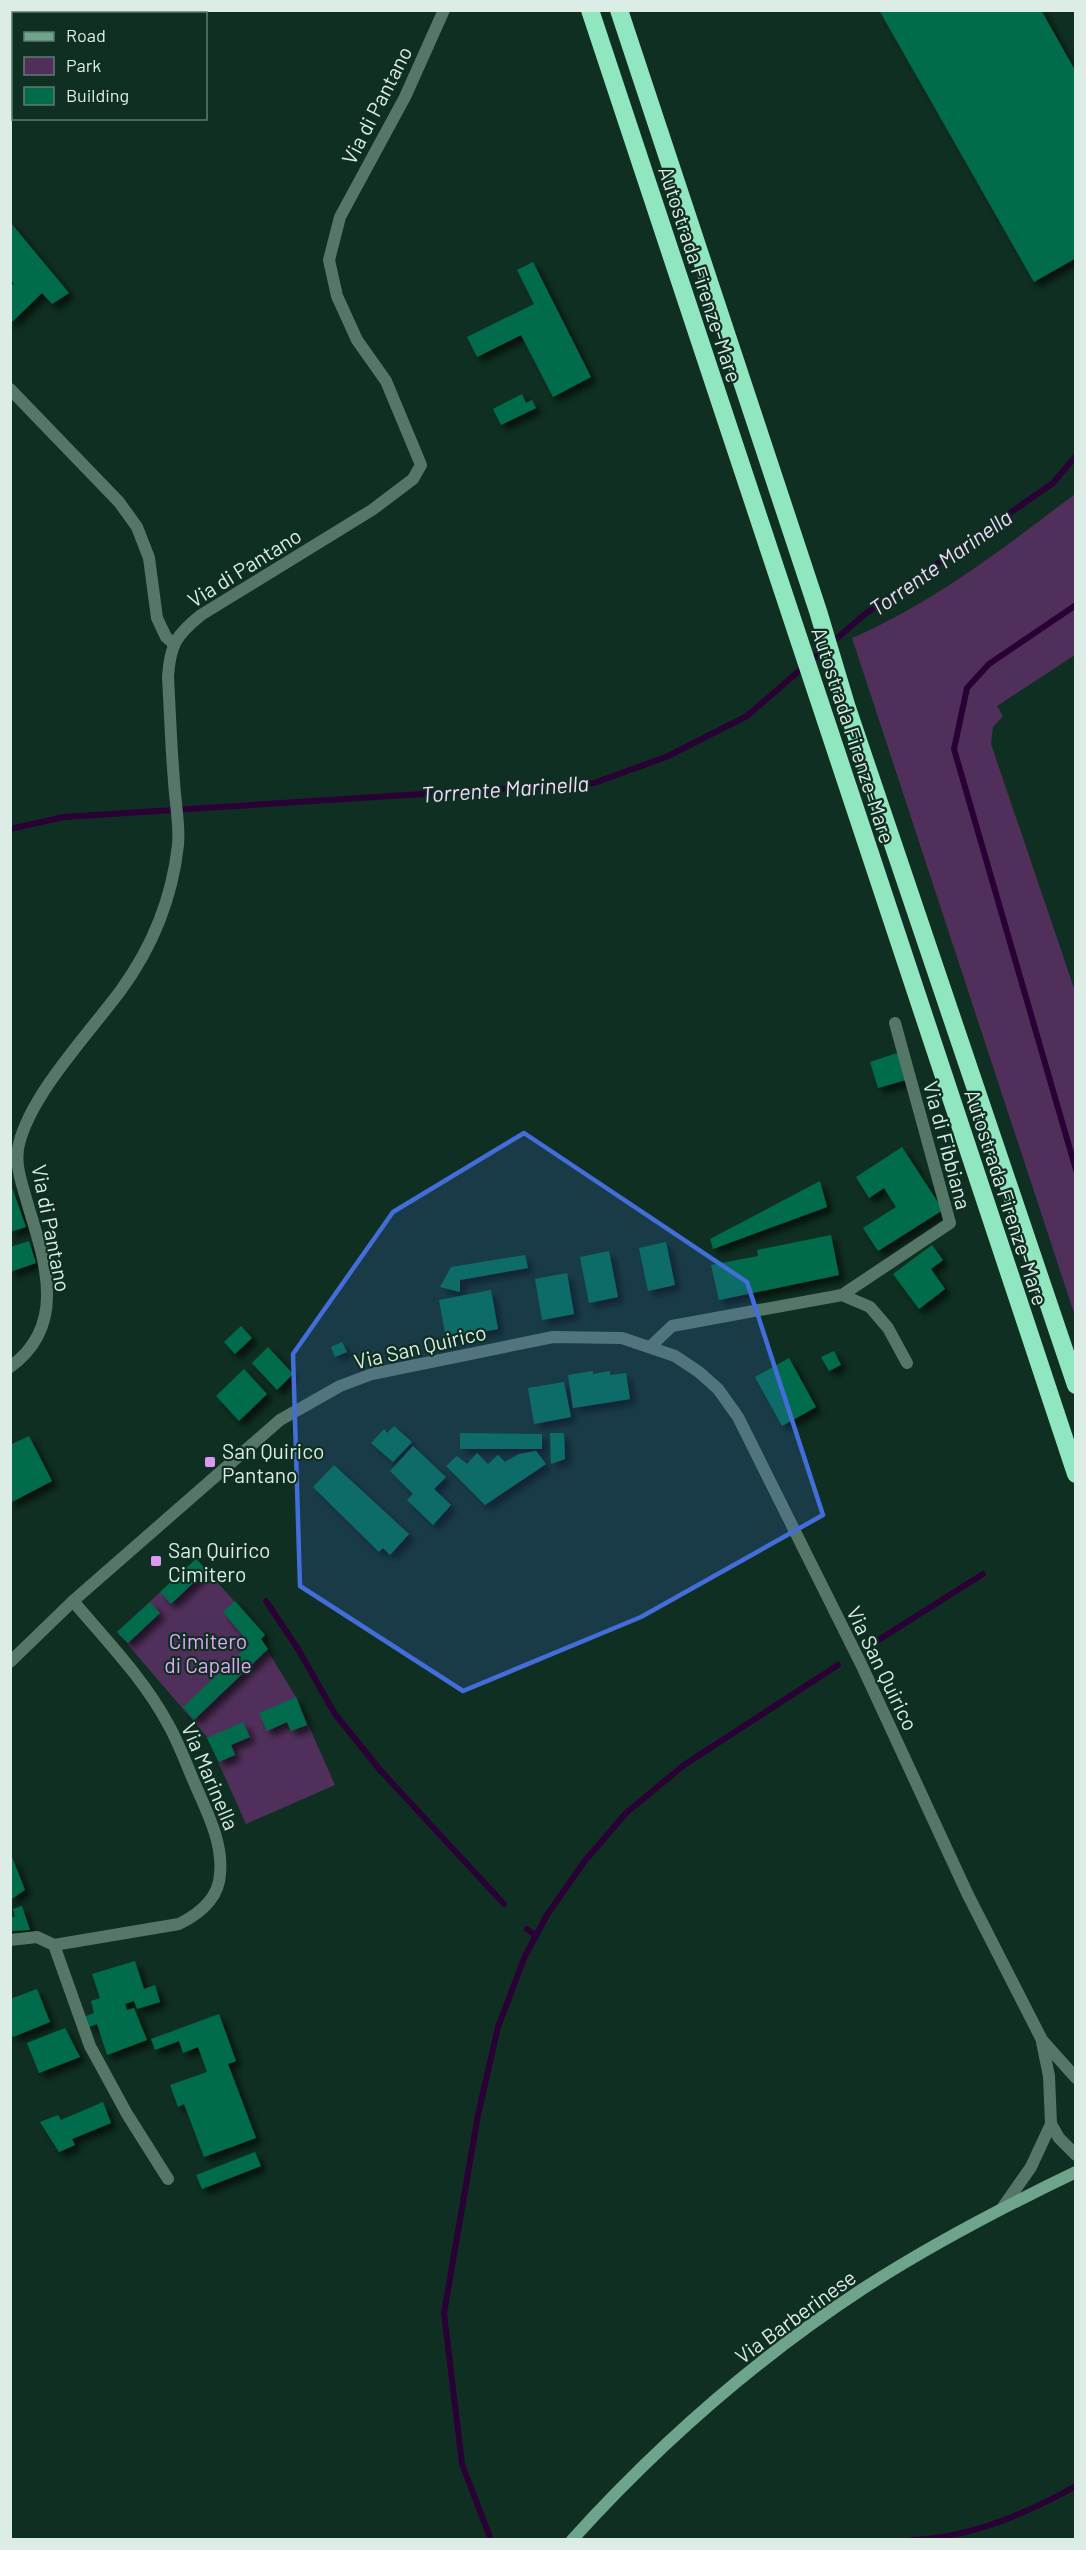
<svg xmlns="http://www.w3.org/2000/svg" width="1086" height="2550" font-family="Barlow,sans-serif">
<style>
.green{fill:#512f5b}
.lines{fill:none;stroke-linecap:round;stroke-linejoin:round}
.stream{stroke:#2a0135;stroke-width:6}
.building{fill:#006c4b;filter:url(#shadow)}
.street{stroke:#567767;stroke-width:12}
.secondary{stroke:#6ea48b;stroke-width:12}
.highway{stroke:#90e6bf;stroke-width:18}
.marked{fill:#436eda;fill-opacity:0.2;stroke:#436eda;stroke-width:4.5;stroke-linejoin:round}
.poi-dot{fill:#de98f3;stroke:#0f2f22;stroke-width:2}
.labels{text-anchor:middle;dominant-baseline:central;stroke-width:4.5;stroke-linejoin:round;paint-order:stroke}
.street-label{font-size:21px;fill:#dbede4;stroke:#0f2f22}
.poi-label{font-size:21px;fill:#dbede4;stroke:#0f2f22;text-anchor:start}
.park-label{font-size:21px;fill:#e5a6f8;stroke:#0f2f22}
.water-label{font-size:22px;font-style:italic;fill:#f3dafb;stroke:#0f2f22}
</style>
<defs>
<filter id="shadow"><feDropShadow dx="5.5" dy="5.5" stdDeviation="3" flood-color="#0009"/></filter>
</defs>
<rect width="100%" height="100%" fill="#0f2f22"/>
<g class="green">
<path d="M 1075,494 L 1075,655 L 997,706 L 1003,716 L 993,727 L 991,744 L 1075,991 L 1075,1316 L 852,638 C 933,603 1005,547 1075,494 Z"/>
<path d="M 196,1559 L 265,1635 L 261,1640 L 296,1697 L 335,1785 L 246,1824 L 207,1737 L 117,1632 Z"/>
</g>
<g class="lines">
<g class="stream">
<path d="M 1076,605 L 989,664 L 967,688 L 954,749 L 1076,1170"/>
<path d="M 10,829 L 64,817 L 594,783 L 666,757 L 747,716 L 865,614 L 1053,483 L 1076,456"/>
<path d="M 266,1601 L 298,1649 L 335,1714 L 380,1770 L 504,1904"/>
<path d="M 869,1646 L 983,1574"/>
<path d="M 527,1929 L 536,1936"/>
<path d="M 491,2540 L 462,2464 L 444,2313 L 478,2115 L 498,2027 L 525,1956 L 547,1915 L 584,1862 L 626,1813 L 684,1765 L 838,1665"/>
<path d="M 911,2540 C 969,2538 1026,2514 1076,2486"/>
</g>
</g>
<g class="building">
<path d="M 879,10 L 1041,10 L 1076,72 L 1076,258 L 1034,282 Z"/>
<path d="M 10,222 L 69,293 L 52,304 L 42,293 L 10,324 L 10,286 L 14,284 L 10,279 Z"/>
<path d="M 533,262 L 591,377 L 553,397 L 521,335 L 477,357 L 467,337 L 534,304 L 517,270 Z"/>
<path d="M 522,394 L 526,403 L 532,400 L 536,408 L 501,425 L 493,409 Z"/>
<path d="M 897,1053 L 906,1080 L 878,1088 L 870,1062 Z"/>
<path d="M 902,1147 L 943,1210 L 878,1251 L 863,1228 L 896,1207 L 884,1188 L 869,1198 L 856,1177 Z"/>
<path d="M 820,1181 L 827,1207 L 713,1249 L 710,1239 Z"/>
<path d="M 10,1182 L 26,1227 L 10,1232 Z"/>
<path d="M 831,1235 L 839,1275 L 719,1300 L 711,1265 L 758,1256 L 757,1250 Z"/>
<path d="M 29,1241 L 36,1263 L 10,1272 L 10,1247 Z"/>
<path d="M 666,1242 L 675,1285 L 648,1291 L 639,1248 Z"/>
<path d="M 932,1245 L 943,1260 L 931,1269 L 945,1289 L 919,1309 L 893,1274 Z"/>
<path d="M 609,1251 L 618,1297 L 589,1303 L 580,1257 Z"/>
<path d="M 525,1255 L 528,1268 L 460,1280 L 460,1292 L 440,1287 L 451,1267 Z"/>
<path d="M 567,1273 L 574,1314 L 542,1320 L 535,1279 Z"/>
<path d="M 491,1290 L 498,1329 L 446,1339 L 439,1300 Z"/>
<path d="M 241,1326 L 252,1338 L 235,1354 L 224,1342 Z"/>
<path d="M 342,1342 L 347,1352 L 335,1357 L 331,1347 Z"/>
<path d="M 268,1347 L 293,1374 L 277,1390 L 252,1363 Z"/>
<path d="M 834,1351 L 841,1365 L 829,1371 L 821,1357 Z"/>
<path d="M 789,1358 L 816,1407 L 782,1426 L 755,1377 Z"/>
<path d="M 244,1369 L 267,1394 L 239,1421 L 216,1396 Z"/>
<path d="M 593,1371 L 593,1374 L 610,1371 L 610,1375 L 626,1373 L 630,1399 L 573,1408 L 568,1375 Z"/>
<path d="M 564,1382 L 571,1417 L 534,1424 L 528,1388 Z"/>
<path d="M 394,1426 L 412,1442 L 393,1462 L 371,1443 L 384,1429 L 387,1433 Z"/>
<path d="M 460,1433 L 542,1434 L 542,1449 L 460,1449 Z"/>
<path d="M 550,1433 L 564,1433 L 565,1459 L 551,1464 Z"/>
<path d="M 29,1436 L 52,1481 L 10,1503 L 10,1445 Z"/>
<path d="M 413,1446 L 446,1477 L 434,1489 L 451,1505 L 433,1525 L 407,1500 L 413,1494 L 390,1471 Z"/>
<path d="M 536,1451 L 546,1464 L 485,1505 L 446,1466 L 457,1456 L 467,1464 L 477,1453 L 488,1464 L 498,1455 L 505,1462 L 519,1454 Z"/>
<path d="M 334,1465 L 409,1534 L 390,1555 L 383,1548 L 379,1552 L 313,1487 Z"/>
<path d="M 196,1559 L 207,1570 L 171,1604 L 160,1592 Z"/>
<path d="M 235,1601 L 265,1635 L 261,1639 L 268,1649 L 194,1720 L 183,1707 L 250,1644 L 223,1612 Z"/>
<path d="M 150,1602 L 160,1613 L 128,1643 L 117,1632 Z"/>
<path d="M 296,1697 L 307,1725 L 291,1731 L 287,1722 L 267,1731 L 259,1713 Z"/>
<path d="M 243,1722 L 250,1737 L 231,1745 L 235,1755 L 219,1762 L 207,1738 Z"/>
<path d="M 10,1852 L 25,1890 L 10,1900 Z"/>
<path d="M 22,1906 L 30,1930 L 10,1931 L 10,1917 L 15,1917 L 13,1909 Z"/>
<path d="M 135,1961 L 144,1989 L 155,1985 L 160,2002 L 137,2009 L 134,2001 L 125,2004 L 127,2010 L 134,2008 L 147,2040 L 107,2055 L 97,2024 L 89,2027 L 86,2016 L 94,2013 L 91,2001 L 100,1998 L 92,1974 Z"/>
<path d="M 37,1989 L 50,2022 L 13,2037 L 10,2030 L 10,1999 Z"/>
<path d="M 219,2014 L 236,2061 L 228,2064 L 256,2138 L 204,2157 L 184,2104 L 178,2107 L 170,2085 L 207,2072 L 198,2047 L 183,2053 L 179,2041 L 155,2050 L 151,2039 Z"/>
<path d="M 65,2028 L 80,2057 L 39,2073 L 27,2043 Z"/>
<path d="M 103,2102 L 111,2123 L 72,2139 L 75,2145 L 59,2152 L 40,2122 L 58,2115 L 61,2120 Z"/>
<path d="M 255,2152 L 261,2166 L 202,2189 L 196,2175 Z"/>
</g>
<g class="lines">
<g class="street">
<path d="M 10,389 L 119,502 L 137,527 L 149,558 L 157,618 L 166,637 L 173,643"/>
<path d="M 842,1295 L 950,1223 L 895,1023"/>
<path d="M 651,1346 L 672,1326 L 842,1295 L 870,1307 L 888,1328 L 907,1363"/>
<path d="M 10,1367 C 69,1325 44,1259 27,1202 C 22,1183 14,1164 19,1144 C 31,1094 90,1032 121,990 C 153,946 172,899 178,845 C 180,825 175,802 174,781 C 171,747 170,712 168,677 C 170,645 176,635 201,615 L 372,510 L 413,479 L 421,465 L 386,381 L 357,340 L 337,296 L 329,260 L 340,217 L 405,97 L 444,10"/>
<path d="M 10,1662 L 73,1601 L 280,1420 L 340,1386 L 372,1374 L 553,1337 L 622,1338 L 675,1356 L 699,1372 L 718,1389 L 738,1417 L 862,1666 L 968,1895 L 1042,2040 L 1076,2078"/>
<path d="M 10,1940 L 37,1937 L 54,1945 L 179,1924 C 199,1914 219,1898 220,1874 C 223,1845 209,1816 198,1791 C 188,1769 180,1745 168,1724 C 144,1679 106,1640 73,1601"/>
<path d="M 54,1945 L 90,2046 L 127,2114 L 168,2179"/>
<path d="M 1042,2042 L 1049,2076 L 1051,2124 L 1059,2138 L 1076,2155"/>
<path d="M 1003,2207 L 1031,2167 L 1051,2124"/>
</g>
<path class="secondary" d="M 572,2540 C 658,2445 757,2358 864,2288 C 932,2244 1003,2207 1076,2172"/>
<g class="highway">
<path d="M 590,10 L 1076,1474"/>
<path d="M 619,10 L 818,611 L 847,708 L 1076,1385"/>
</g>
</g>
<path class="marked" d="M 524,1133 L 747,1282 L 823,1515 L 641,1617 L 463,1691 L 300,1586 L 293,1354 L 393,1212 Z"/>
<g class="poi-dot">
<rect x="204" y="1456" width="12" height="12" rx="3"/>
<rect x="150" y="1555" width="12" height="12" rx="3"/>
</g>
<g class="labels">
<g class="street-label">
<text transform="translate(376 105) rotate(-63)">Via di Pantano</text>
<text transform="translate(701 274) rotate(72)">Autostrada Firenze-Mare</text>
<text transform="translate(244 567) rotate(-32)">Via di Pantano</text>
<text transform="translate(854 735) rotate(72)">Autostrada Firenze-Mare</text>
<text transform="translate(948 1145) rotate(75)">Via di Fibbiana</text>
<text transform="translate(1007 1197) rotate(72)">Autostrada Firenze-Mare</text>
<text transform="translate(52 1228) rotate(79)">Via di Pantano</text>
<text transform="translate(420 1346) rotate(-13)">Via San Quirico</text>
<text transform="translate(883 1668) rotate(64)">Via San Quirico</text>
<text transform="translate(211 1776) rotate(67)">Via Marinella</text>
<text transform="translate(795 2316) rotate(-36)">Via Barberinese</text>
</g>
<g class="poi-label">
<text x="222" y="1450">San Quirico<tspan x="222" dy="24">Pantano</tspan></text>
<text x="168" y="1549">San Quirico<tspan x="168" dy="24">Cimitero</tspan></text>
</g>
<g class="park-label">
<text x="208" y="1640">Cimitero<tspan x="208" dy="24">di Capalle</tspan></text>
</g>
<g class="water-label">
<text transform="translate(940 562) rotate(-35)">Torrente Marinella</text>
<text transform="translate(505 788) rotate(-4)">Torrente Marinella</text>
</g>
</g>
<rect width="1086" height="2550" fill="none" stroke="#dbede4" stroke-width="24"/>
<rect x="12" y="12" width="195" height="108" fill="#0f2f22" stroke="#617b70" stroke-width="1.5"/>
<rect x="24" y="32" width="30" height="9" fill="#6ea48b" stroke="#617b70" stroke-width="1.5"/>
<text x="66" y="42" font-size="18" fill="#dbede4">Road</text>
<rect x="24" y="57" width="30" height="18" fill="#512f5b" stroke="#617b70" stroke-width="1.5"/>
<text x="66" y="72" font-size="18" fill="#dbede4">Park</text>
<rect x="24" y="87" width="30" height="18" fill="#006c4b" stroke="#617b70" stroke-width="1.5"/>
<text x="66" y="102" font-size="18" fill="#dbede4">Building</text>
</svg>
